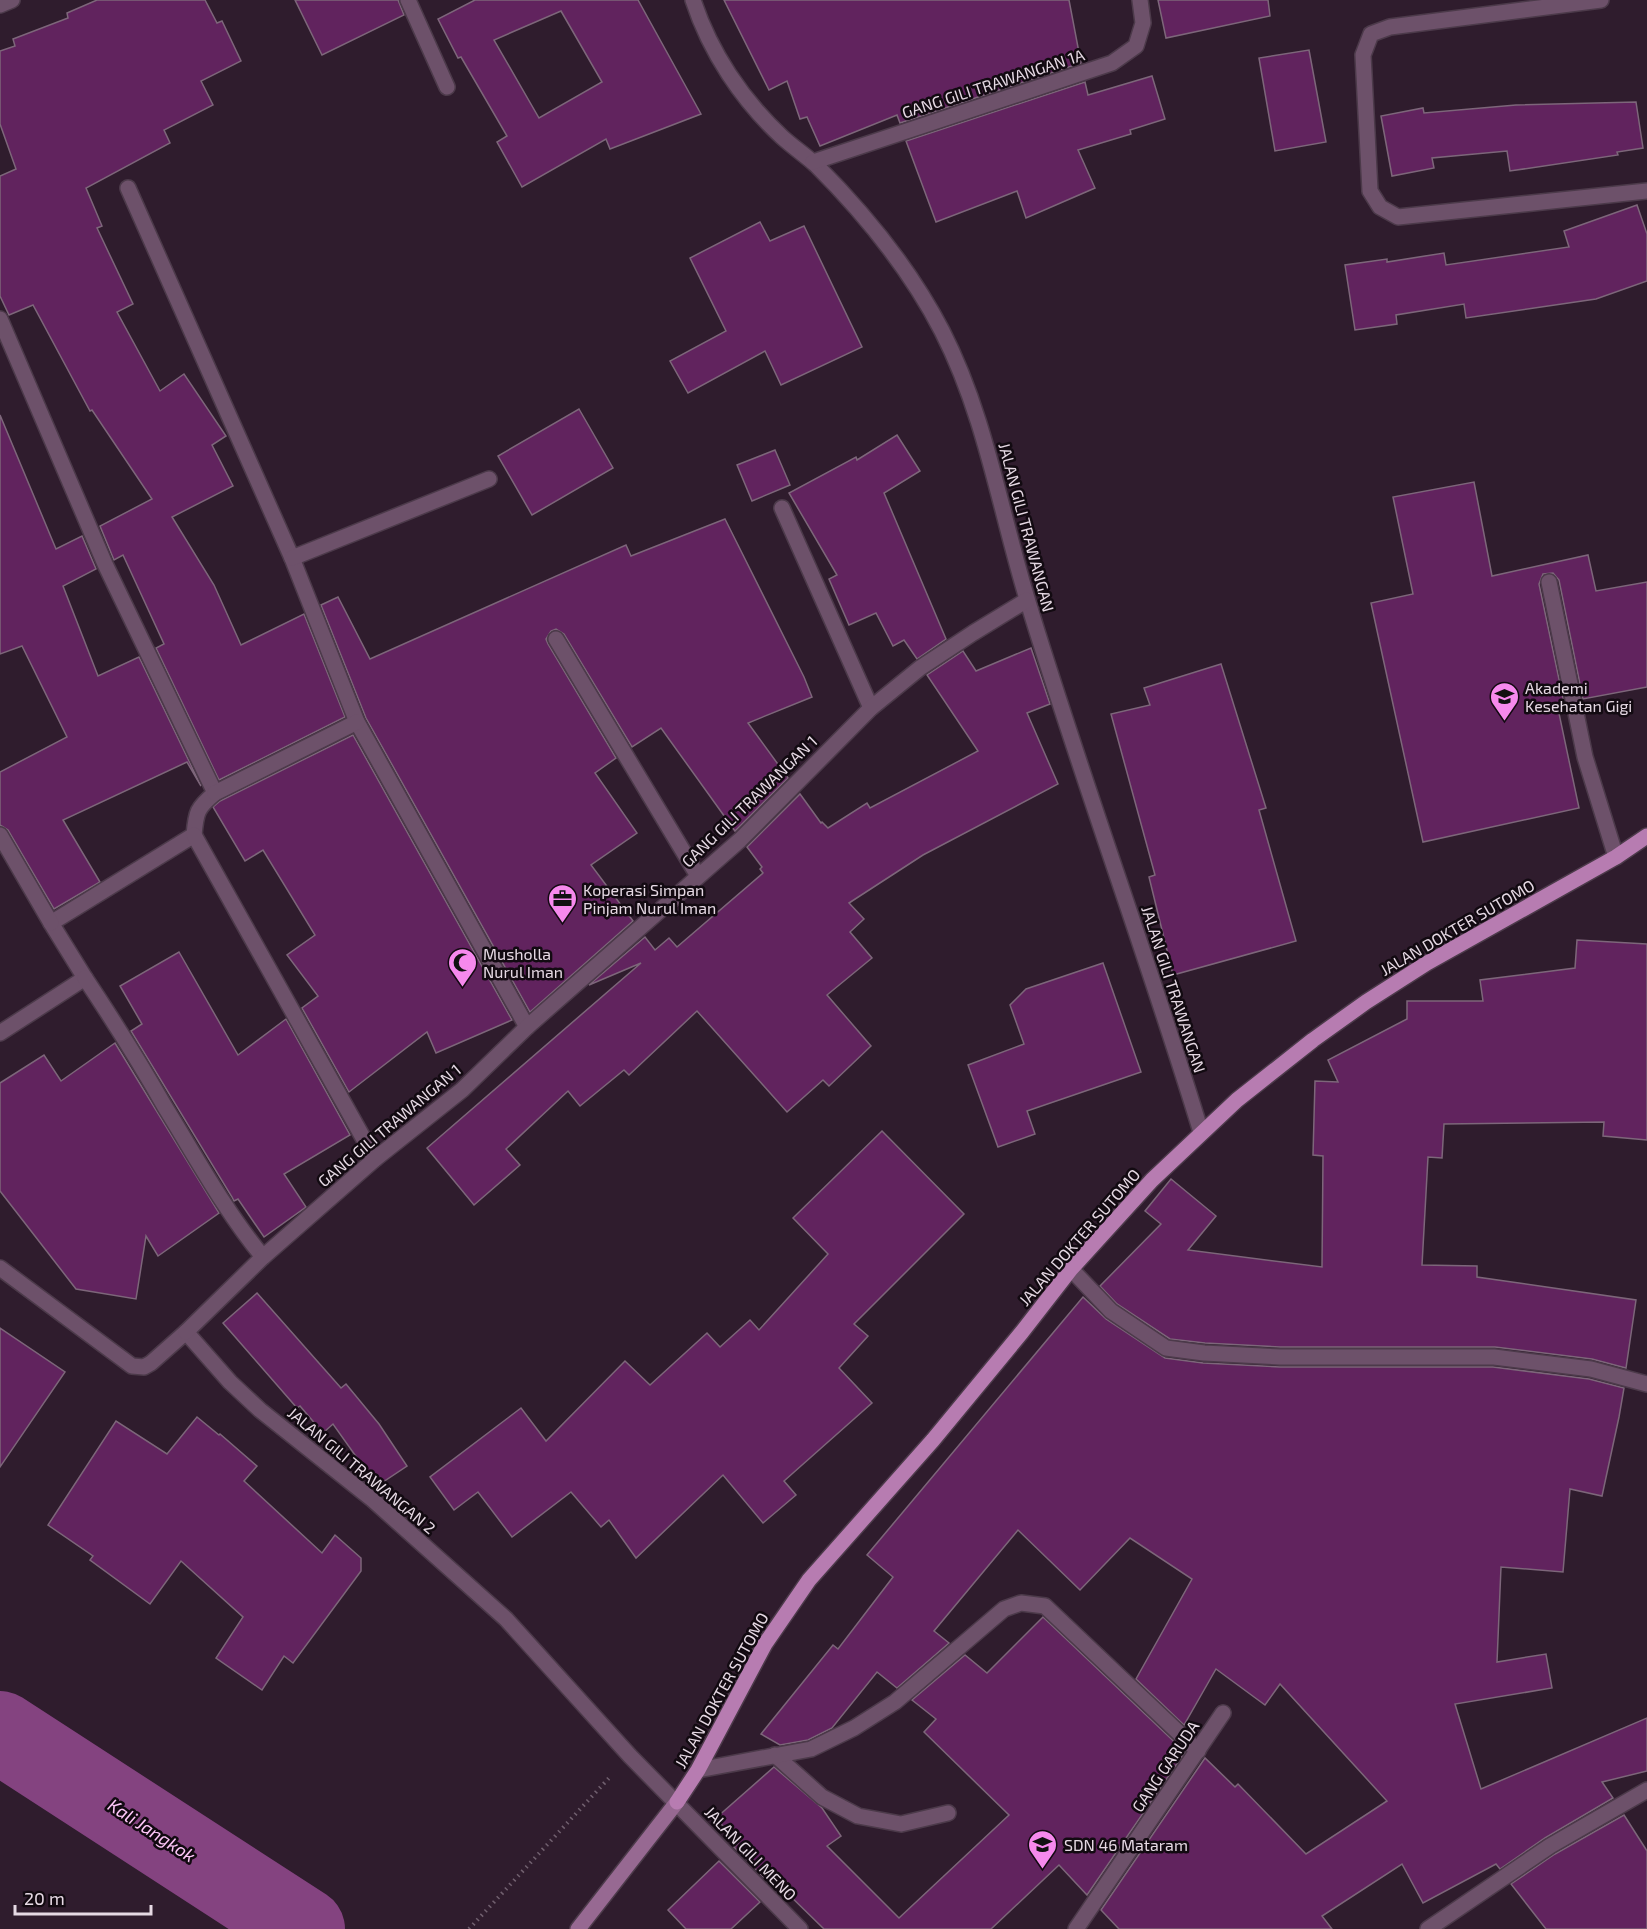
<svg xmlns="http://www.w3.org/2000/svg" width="1647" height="1929" font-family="'Exo 2',sans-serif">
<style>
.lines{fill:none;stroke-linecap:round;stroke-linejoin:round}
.river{stroke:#844380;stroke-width:82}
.building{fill:#61235e;stroke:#7d667a;stroke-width:1.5;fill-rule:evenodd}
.lane-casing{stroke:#4c3a4a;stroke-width:18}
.street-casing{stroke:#4c3a4a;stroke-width:18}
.secondary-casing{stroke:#4c3a4a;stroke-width:18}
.primary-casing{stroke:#4c3a4a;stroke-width:18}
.path{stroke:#71606f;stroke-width:4;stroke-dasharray:1.5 4.5;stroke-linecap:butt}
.lane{stroke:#6d516a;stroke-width:15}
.street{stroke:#6d516a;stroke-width:15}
.secondary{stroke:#976992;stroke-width:15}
.primary{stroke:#b77cb1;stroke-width:15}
.labels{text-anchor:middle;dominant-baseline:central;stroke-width:5;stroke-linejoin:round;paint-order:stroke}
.street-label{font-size:16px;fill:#e6d9e4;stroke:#120a11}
.poi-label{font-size:16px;fill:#e6d9e4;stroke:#120a11;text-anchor:start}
.water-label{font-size:18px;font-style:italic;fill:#ffc7f9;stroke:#120a11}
</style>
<rect width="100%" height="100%" fill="#2f1c2d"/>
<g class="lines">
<path class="river" d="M 0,1732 L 304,1929"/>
</g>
<g class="building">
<path d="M 97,0 L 205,0 L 217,23 L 222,21 L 241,61 L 201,81 L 213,105 L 164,130 L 170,143 L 86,188 L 102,226 L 97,228 L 133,304 L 117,312 L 160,391 L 184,374 L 226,436 L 212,445 L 233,486 L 172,517 L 214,585 L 241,645 L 304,614 L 345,717 L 219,780 L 156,648 L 164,644 L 123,555 L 114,560 L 100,526 L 152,499 L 92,410 L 90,411 L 33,305 L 9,315 L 0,296 L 0,176 L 16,169 L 0,124 L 0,51 L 15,46 L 13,39 L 68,18 L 67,13 Z"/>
<path d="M 295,0 L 398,0 L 404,15 L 322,55 Z"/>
<path d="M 475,0 L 638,0 L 701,114 L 610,149 L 606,139 L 522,187 L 497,142 L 507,136 L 461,57 L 458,58 L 438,19 ZM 561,11 L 602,82 L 539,118 L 494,40 Z"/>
<path d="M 724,0 L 1069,0 L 1081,63 L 900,123 L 897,115 L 820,146 L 807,117 L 800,119 L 787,81 L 769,90 Z"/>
<path d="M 1158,0 L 1268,0 L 1270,16 L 1166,38 Z"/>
<path d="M 1309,50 L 1326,142 L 1275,151 L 1259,58 Z"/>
<path d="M 1152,76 L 1165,119 L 1130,130 L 1131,134 L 1078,150 L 1095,188 L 1026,218 L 1017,191 L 936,222 L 906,141 L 1085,82 L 1088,95 Z"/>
<path d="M 1636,102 L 1643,148 L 1617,152 L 1618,155 L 1510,171 L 1507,151 L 1432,158 L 1434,168 L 1392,176 L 1381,116 L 1423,108 L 1424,113 L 1516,105 Z"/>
<path d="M 1637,205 L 1647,234 L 1647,281 L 1596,299 L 1466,318 L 1464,304 L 1396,315 L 1397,324 L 1355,330 L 1345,265 L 1387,259 L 1387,262 L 1444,253 L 1446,265 L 1569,247 L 1564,231 Z"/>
<path d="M 760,222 L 770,241 L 804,226 L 862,347 L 781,385 L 765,351 L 688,393 L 670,361 L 726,331 L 690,258 Z"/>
<path d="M 579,409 L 613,468 L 532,515 L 498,456 Z"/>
<path d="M 0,415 L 56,549 L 82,536 L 96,569 L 63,586 L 98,676 L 139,657 L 201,786 L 187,762 L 63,820 L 100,882 L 54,909 L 8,830 L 0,825 L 0,772 L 67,737 L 22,646 L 0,654 Z"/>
<path d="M 897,435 L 920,471 L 884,493 L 946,639 L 917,659 L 904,640 L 893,646 L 876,613 L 849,625 L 829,579 L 837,575 L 789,493 L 856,457 L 857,460 Z"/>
<path d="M 775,450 L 790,485 L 752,501 L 737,465 Z"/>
<path d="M 1474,482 L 1492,576 L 1588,555 L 1596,591 L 1647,582 L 1647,687 L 1583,699 L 1559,580 L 1553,573 L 1543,574 L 1539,584 L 1564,703 L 1557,704 L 1579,808 L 1423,842 L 1371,603 L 1413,594 L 1393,497 Z"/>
<path d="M 725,519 L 804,677 L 812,697 L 748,723 L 788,778 L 735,831 L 661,728 L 632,747 L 564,634 L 556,629 L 551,631 L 546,639 L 548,644 L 616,758 L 595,773 L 637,833 L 591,865 L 633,921 L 530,1012 L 366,718 L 321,605 L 338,597 L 370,659 L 626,545 L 631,556 Z"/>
<path d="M 1031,648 L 1050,704 L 1027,713 L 1058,784 L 923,855 L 849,903 L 864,919 L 850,932 L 872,958 L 827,995 L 871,1046 L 829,1086 L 823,1080 L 787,1112 L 697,1011 L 629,1075 L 624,1070 L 580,1106 L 568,1091 L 506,1149 L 520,1165 L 474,1205 L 427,1148 L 641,963 L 589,985 L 645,937 L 655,950 L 669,938 L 677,947 L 763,873 L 760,869 L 762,867 L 747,847 L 800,794 L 821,823 L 822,822 L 828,828 L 867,803 L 870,808 L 978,751 L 927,675 L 963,651 L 976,671 Z"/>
<path d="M 1221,664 L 1266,808 L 1259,810 L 1296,941 L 1173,975 L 1149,877 L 1155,875 L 1111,714 L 1150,705 L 1144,688 Z"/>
<path d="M 353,735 L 512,1020 L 436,1053 L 427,1032 L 349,1092 L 302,1008 L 318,996 L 287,955 L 315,935 L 263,850 L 245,861 L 213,807 L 220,801 Z"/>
<path d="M 1577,940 L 1647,944 L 1647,1140 L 1603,1136 L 1604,1122 L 1444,1124 L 1442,1158 L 1428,1157 L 1422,1265 L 1477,1266 L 1477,1277 L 1636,1300 L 1626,1368 L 1592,1359 L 1495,1347 L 1280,1347 L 1205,1343 L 1170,1339 L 1117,1304 L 1100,1286 L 1161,1224 L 1145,1211 L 1171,1179 L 1216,1216 L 1188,1250 L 1322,1267 L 1323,1156 L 1313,1155 L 1315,1081 L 1338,1082 L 1328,1060 L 1407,1019 L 1407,1001 L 1483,1001 L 1480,980 L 1575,968 Z"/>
<path d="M 179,952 L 238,1055 L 286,1019 L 350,1135 L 284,1174 L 306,1207 L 264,1237 L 238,1199 L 234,1201 L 232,1197 L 131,1031 L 142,1024 L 120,986 Z"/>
<path d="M 1103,963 L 1141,1072 L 1027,1111 L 1035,1134 L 998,1147 L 968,1065 L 1024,1044 L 1010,1005 L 1026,989 Z"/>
<path d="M 115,1043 L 219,1213 L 158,1256 L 146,1236 L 136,1299 L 76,1289 L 0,1191 L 0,1083 L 44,1055 L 61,1081 Z"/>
<path d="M 882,1131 L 964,1214 L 854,1324 L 868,1336 L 839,1368 L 872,1403 L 784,1481 L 796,1495 L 763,1523 L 723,1475 L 636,1558 L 609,1520 L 601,1527 L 571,1492 L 512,1537 L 478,1492 L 454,1510 L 430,1477 L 521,1408 L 546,1441 L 625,1361 L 650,1385 L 707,1333 L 720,1347 L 750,1320 L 759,1330 L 828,1254 L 793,1218 Z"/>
<path d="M 257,1293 L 341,1388 L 346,1384 L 379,1424 L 407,1466 L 377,1486 L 333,1424 L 323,1433 L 300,1406 L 297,1408 L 223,1323 Z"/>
<path d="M 1083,1297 L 1106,1319 L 1165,1358 L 1203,1363 L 1280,1367 L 1493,1367 L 1589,1379 L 1624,1388 L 1619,1417 L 1602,1496 L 1570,1489 L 1563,1572 L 1501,1567 L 1497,1662 L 1546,1654 L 1552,1688 L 1455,1704 L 1481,1789 L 1647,1718 L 1647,1771 L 1602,1782 L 1613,1798 L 1545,1838 L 1500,1869 L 1496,1864 L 1423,1903 L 1402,1864 L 1322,1916 L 1332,1929 L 1119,1929 L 1101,1910 L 1205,1758 L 1235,1787 L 1238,1784 L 1306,1854 L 1387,1801 L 1280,1684 L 1265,1705 L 1216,1669 L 1184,1725 L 1136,1679 L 1192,1579 L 1130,1538 L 1080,1590 L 1018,1530 L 934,1631 L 949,1643 L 897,1688 L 877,1672 L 832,1728 L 808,1740 L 780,1745 L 761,1734 L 833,1645 L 838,1649 L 893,1577 L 867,1555 Z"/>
<path d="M 0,1328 L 65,1372 L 0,1467 Z"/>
<path d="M 197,1417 L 219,1435 L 220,1434 L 257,1466 L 244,1481 L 322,1553 L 335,1535 L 361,1558 L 361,1571 L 293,1663 L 284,1656 L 262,1690 L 216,1658 L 243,1617 L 181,1561 L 150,1604 L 90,1560 L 93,1556 L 48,1525 L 116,1421 L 167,1454 Z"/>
<path d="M 1043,1617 L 1185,1752 L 1087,1895 L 1059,1865 L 991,1929 L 824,1929 L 781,1887 L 778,1890 L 775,1886 L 774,1888 L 734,1847 L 738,1843 L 716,1818 L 774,1767 L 822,1808 L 841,1836 L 827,1846 L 899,1918 L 1009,1815 L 924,1732 L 936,1719 L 912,1700 L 965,1655 L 987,1673 Z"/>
<path d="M 1624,1815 L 1647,1851 L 1647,1929 L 1546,1929 L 1511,1884 L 1555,1854 Z"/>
<path d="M 719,1861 L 760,1902 L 731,1929 L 686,1929 L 668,1910 Z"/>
</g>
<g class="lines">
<defs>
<g id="lane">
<path d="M 1549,582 L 1585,757 L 1616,857"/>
<path d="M 775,1755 L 822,1797 L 858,1816 L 901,1824 L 948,1813"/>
</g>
<g id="street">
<path d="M 408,0 L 447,87"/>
<path d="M 693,0 C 710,52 742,100 782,137 C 793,147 805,155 816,165 C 865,214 910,269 942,331 C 986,417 1000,511 1028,602 C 1082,780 1147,955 1201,1132"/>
<path d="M 1601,0 L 1390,27 L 1371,34 L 1363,55 L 1370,191 L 1380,207 L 1398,217 L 1647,191"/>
<path d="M 0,5 L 12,0"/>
<path d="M 813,162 L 1112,63 L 1136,46 L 1143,23 L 1140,0"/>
<path d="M 128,188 L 292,558 L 357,722 L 527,1027"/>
<path d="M 0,319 L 105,564 L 215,793 C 197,808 196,812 194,835 L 51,923 L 85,978 L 0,1033"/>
<path d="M 782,508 L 871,708"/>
<path d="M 292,558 L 489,479"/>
<path d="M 556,639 L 698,876"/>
<path d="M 215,793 L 357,722"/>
<path d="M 0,835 L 51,923"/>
<path d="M 194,835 L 375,1159"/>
<path d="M 85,978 C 113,1020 140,1063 165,1107 C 196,1157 225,1211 263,1257"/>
<path d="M 0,1268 L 132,1366 L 144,1367 L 151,1363 L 186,1332 L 230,1382 L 260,1410 L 373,1500 L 506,1619 L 630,1756 L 800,1929"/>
<path d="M 1071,1269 L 1111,1311 L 1166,1348 L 1204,1353 L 1280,1357 L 1494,1357 L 1591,1369 L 1647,1384"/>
<path d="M 186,1332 L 263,1257 L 375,1159 L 462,1090 L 527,1027 L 740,840 L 871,708 L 920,668 L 973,633 L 1027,600"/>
<path d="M 698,1770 L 811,1749 L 854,1728 L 895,1702 L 1004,1609 L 1021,1603 L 1045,1606 L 1198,1751"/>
<path d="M 1076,1929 L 1223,1713"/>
<path d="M 1428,1929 L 1550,1846 L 1647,1790"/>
</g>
<path id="secondary" d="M 578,1929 L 677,1802"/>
<path id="primary" d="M 677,1802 L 698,1770 L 765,1644 L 809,1580 L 933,1440 L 1022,1332 L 1071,1269 L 1152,1180 L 1237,1100 L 1313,1040 L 1366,1002 L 1427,963 L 1616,857 L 1647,836"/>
</defs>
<use href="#lane" class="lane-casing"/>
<use href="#street" class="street-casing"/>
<use href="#secondary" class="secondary-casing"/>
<use href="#primary" class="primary-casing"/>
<path class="path" d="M 469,1929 L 609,1778"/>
<use href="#lane" class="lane"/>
<use href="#street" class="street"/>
<use href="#secondary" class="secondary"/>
<use href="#primary" class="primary"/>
</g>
<defs>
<symbol id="university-pin" viewBox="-11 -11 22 30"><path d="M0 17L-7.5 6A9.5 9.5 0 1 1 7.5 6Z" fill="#f689ed" stroke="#120a11"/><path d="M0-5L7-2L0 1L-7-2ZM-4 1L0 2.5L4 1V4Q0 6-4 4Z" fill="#111"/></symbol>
<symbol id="office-pin" viewBox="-11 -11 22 30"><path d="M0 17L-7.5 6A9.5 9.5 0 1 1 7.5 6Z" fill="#f689ed" stroke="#120a11"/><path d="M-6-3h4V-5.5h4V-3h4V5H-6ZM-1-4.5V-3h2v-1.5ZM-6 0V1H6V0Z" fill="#111"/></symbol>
<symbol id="mosque-pin" viewBox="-11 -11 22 30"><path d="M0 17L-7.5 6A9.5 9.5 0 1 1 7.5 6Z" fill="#f689ed" stroke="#120a11"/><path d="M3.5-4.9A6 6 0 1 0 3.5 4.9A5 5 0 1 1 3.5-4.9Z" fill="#111"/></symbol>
<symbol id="school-pin" viewBox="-11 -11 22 30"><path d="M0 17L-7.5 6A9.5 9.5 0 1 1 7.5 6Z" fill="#f689ed" stroke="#120a11"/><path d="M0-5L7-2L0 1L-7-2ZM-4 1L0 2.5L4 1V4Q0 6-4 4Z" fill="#111"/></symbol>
</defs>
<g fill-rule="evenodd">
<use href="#university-pin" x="1488" y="680" width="33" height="45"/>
<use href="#office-pin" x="546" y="882" width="33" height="45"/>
<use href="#mosque-pin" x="446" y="946" width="33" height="45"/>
<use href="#school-pin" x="1026" y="1828" width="33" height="45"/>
</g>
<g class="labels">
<g class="street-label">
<text transform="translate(993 83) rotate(-18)">GANG GILI TRAWANGAN 1A</text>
<text transform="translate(1027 527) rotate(75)">JALAN GILI TRAWANGAN</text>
<text transform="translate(749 801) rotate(-44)">GANG GILI TRAWANGAN 1</text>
<text transform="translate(1457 927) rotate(-30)">JALAN DOKTER SUTOMO</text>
<text transform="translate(1174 989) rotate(72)">JALAN GILI TRAWANGAN</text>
<text transform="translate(389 1125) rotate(-40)">GANG GILI TRAWANGAN 1</text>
<text transform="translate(1079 1237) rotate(-49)">JALAN DOKTER SUTOMO</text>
<text transform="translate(362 1470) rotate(40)">JALAN GILI TRAWANGAN 2</text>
<text transform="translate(721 1690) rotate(-61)">JALAN DOKTER SUTOMO</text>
<text transform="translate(1165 1766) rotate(-56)">GANG GARUDA</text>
<text transform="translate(751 1853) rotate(46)">JALAN GILI MENO</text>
</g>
<g class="poi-label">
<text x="1525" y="687">Akademi<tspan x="1525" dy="18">Kesehatan Gigi</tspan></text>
<text x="583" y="889">Koperasi Simpan<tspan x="583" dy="18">Pinjam Nurul Iman</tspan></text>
<text x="483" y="953">Musholla<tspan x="483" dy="18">Nurul Iman</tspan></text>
<text x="1064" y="1844">SDN 46 Mataram</text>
</g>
<g class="water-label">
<text transform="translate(152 1830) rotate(33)">Kali Jangkok</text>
</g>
</g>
<path d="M15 1905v9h136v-9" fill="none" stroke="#e6d9e4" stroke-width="3"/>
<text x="24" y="1905" font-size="18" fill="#e6d9e4" stroke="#120a11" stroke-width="4.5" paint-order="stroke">20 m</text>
</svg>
